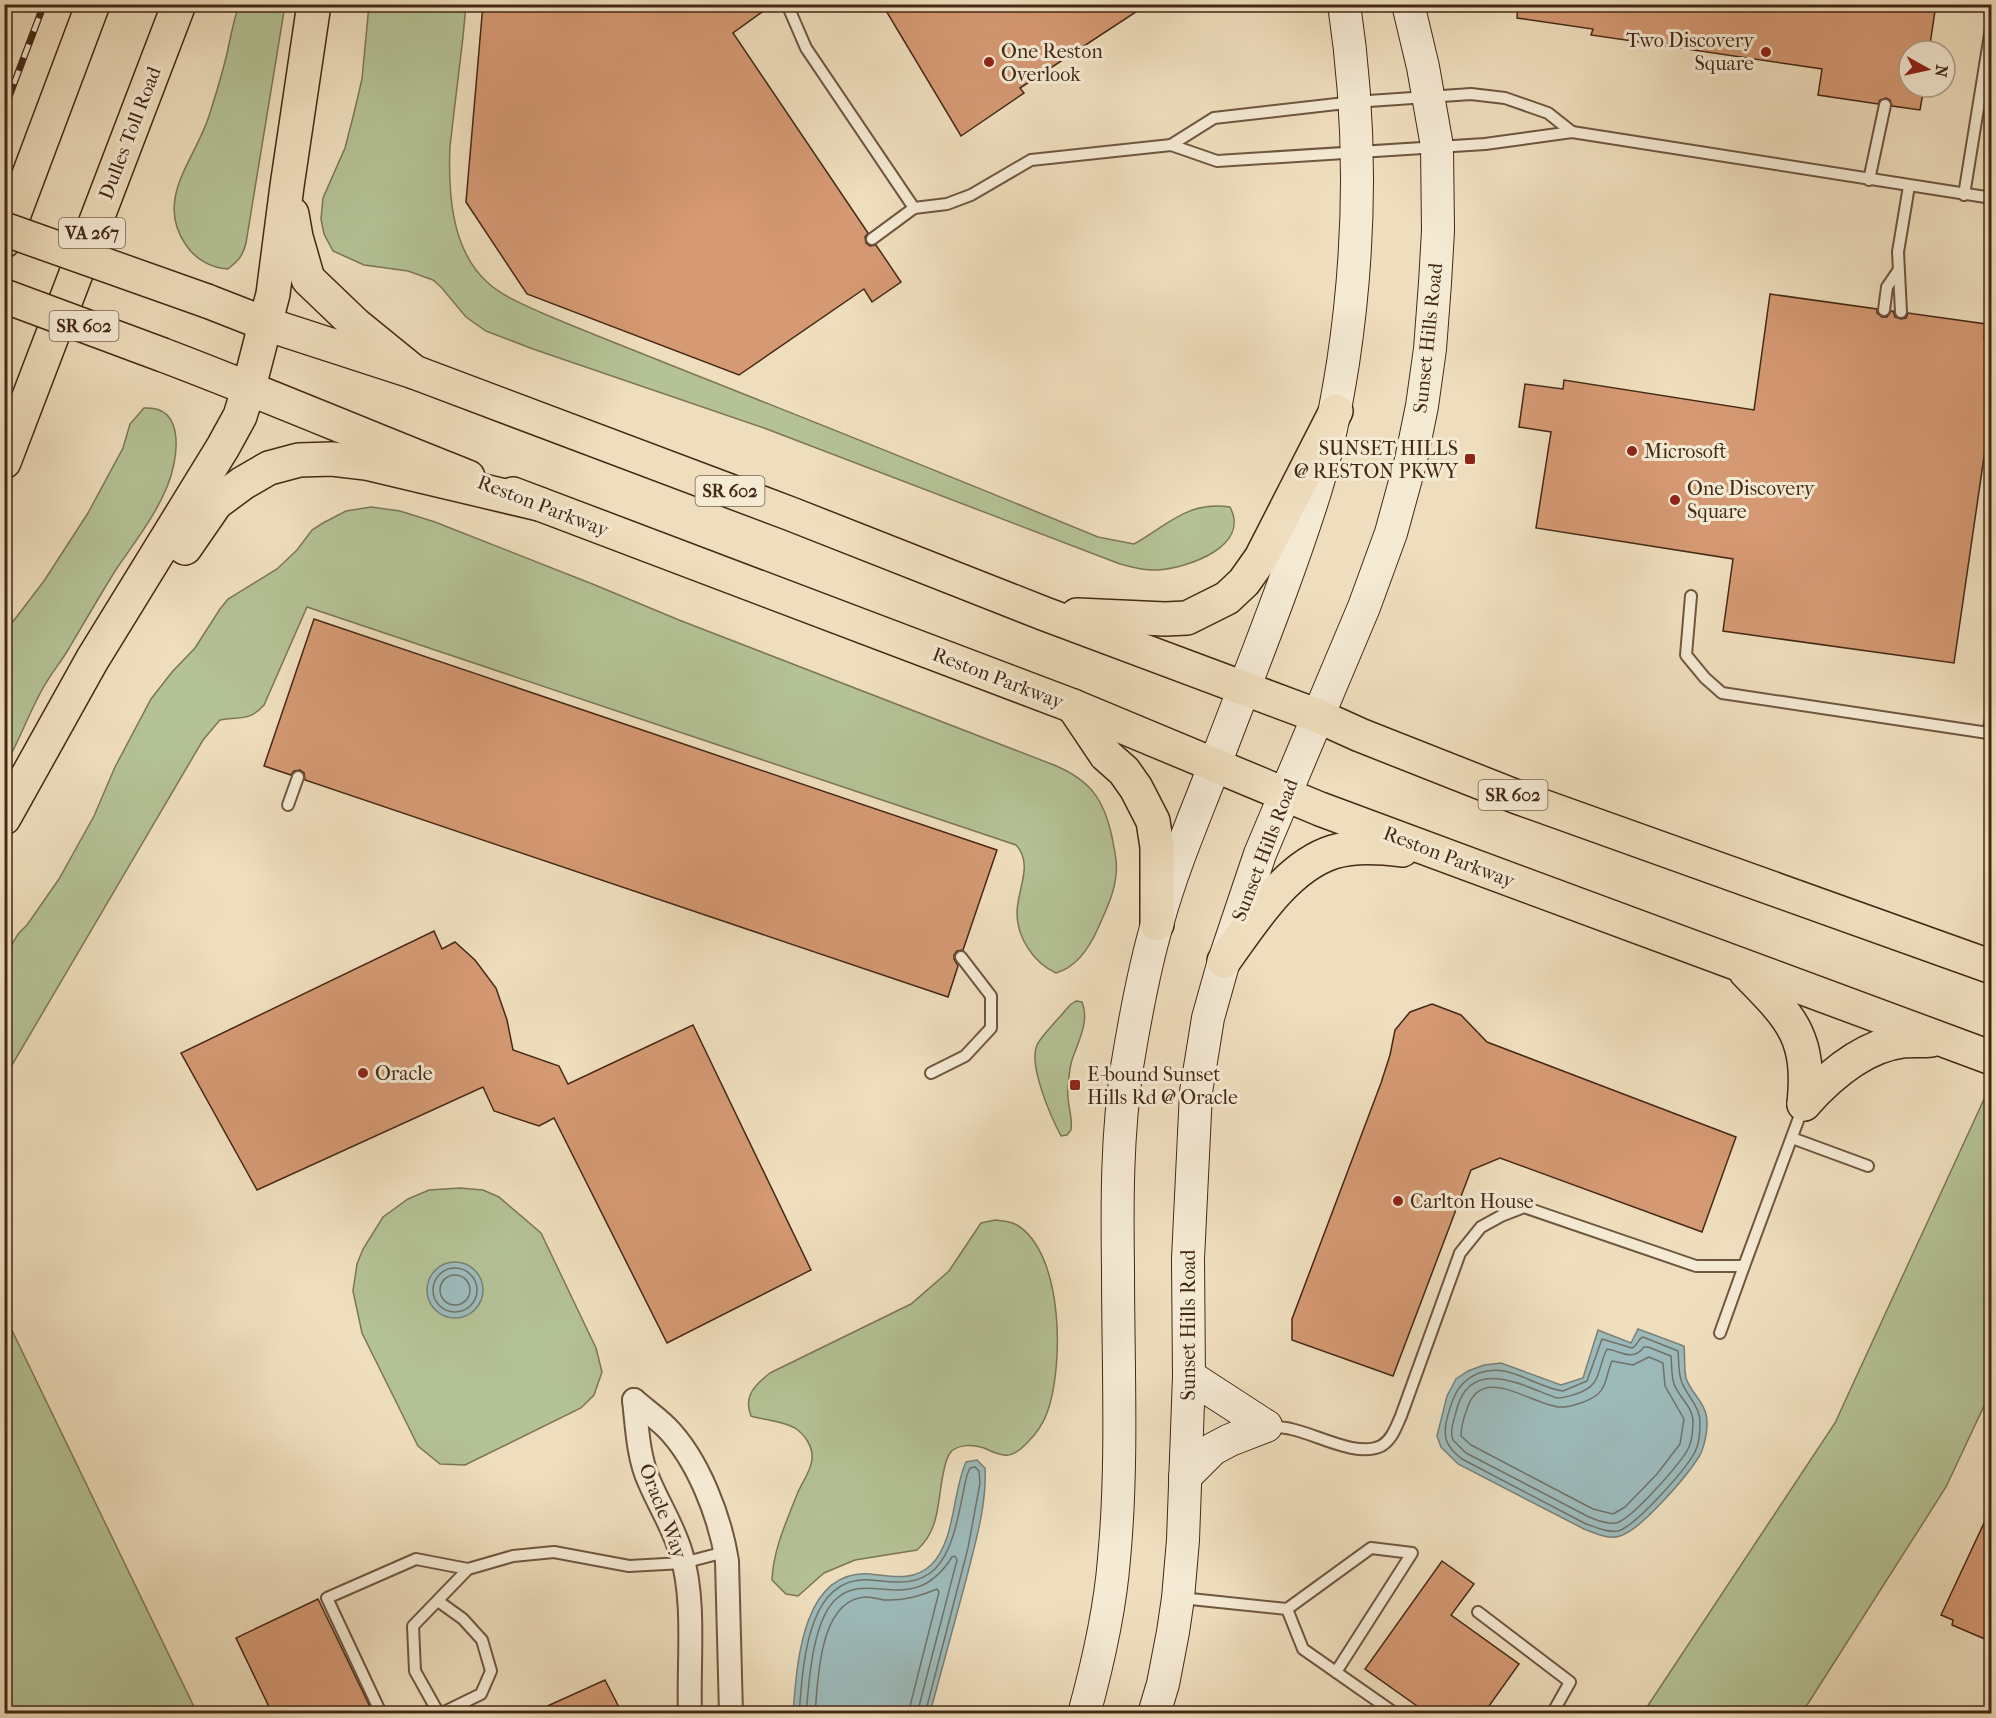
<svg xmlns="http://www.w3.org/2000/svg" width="1996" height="1718" font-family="'IM FELL French Canon',serif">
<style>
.green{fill:#b4c295;stroke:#7c7655;stroke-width:1.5}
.water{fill:#9dbaba;stroke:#798078;stroke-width:1.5}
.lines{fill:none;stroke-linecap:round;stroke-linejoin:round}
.shore{stroke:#707268;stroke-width:1.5}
.building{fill:#d59973;stroke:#442915;stroke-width:1.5}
.lane-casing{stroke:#6f563f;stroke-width:14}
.street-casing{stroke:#6f563f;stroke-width:26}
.secondary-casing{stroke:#442915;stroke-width:34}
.primary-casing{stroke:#442915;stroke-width:36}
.highway-casing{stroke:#442915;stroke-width:36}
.lane{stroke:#f5ead4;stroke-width:10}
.street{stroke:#f5ead4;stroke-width:22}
.secondary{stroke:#f5ead4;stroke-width:32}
.primary{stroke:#efdebd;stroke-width:33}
.highway{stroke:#efdebd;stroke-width:33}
.rail-casing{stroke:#442915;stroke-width:7}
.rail{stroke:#f5ead4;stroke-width:4.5;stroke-dasharray:14;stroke-linecap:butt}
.primary-bridge-casing{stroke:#442915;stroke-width:36;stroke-linecap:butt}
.primary-bridge{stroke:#efdebd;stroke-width:33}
.poi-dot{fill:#8f2418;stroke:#f5ead4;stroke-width:2}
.labels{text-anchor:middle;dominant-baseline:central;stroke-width:6;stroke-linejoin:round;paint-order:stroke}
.shield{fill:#f5ead4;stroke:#79634e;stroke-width:1.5}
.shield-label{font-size:18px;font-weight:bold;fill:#442915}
.poi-label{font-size:20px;fill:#442915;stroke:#f5ead4;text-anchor:start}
.street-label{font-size:20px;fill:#442915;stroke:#f5ead4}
</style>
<rect width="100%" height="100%" fill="#efdebd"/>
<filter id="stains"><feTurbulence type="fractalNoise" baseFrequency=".00333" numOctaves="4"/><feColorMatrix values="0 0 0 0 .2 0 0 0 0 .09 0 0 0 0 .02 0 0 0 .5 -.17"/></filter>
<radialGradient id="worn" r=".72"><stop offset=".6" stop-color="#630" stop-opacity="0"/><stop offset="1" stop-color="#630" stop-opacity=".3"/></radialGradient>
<g class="green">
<path d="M 239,5 L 285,5 L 246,243 C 243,256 238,261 228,269 C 211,268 195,259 186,245 C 154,199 195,160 209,116 C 216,94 223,72 228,49 C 231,34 234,19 239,5 Z"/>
<path d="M 369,5 L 466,5 L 463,37 L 450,146 C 448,192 451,249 487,282 C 502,296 524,305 542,313 C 584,331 626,347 668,364 C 812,421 955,478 1098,537 L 1134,544 C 1168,525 1187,501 1230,507 C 1251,547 1187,568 1157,570 C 1144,571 1132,567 1120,564 L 764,428 L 533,349 L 486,331 L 466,317 L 441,287 L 433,280 L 408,271 L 364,265 L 333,251 L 324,234 L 321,219 L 323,198 L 345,148 L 354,113 L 362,79 Z"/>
<path d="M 144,408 C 187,405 178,461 167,487 C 155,516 135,542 117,568 C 100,595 84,623 68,650 C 60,663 50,675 43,688 C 29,713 19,741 5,766 L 5,632 L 44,581 L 88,513 L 123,448 L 130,424 Z"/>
<path d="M 371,507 L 400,511 L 435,522 L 595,585 L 679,620 L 1054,765 C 1090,780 1104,799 1112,837 C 1114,849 1118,861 1116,874 C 1115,892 1106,910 1099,926 C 1091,945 1077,967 1056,973 C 1034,963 1017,938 1017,913 C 1017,890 1034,864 1016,845 L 307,607 L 264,705 C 249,722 240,716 220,720 L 203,740 L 5,1077 L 5,957 L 18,934 L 27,925 L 59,879 L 94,816 L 115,767 L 151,699 L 172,672 L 195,648 L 220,609 L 228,599 L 277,569 L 297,550 L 312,530 L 323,523 L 346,511 Z"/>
<path d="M 1076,1001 L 1082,1002 C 1090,1021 1078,1042 1072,1060 C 1069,1069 1069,1079 1068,1088 C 1066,1102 1073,1115 1071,1130 L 1067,1135 L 1061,1136 C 1051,1117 1028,1065 1037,1045 C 1040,1037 1063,1014 1070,1005 Z"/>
<path d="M 1991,1084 L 1991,1391 L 1946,1487 L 1802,1713 L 1643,1713 L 1835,1423 Z"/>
<path d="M 460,1188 L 483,1190 L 499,1197 L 541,1233 L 596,1348 L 602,1372 L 594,1395 L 581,1408 L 465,1465 L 440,1464 L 418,1446 L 362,1333 L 353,1291 L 357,1264 L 363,1249 L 383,1217 L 408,1199 L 429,1190 Z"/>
<path d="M 995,1220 C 1003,1221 1010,1221 1017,1225 C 1064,1254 1064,1367 1047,1413 C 1043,1424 1036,1434 1027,1443 C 1011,1460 1003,1457 984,1448 C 974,1444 957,1444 950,1453 C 947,1457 945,1465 944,1470 C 937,1499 941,1529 917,1550 L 855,1560 L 824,1573 L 798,1596 L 786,1594 L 772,1580 C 773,1550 787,1520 798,1492 C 803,1481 811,1471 812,1459 C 813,1446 805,1435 795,1428 C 782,1421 764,1420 751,1416 C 743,1396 755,1385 770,1373 L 911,1304 L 949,1271 L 981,1223 Z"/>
<path d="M 5,1316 L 197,1713 L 5,1713 Z"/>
</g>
<g class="water">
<circle cx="455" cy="1290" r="28"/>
<path d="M 1638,1329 L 1684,1346 C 1685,1356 1684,1368 1686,1378 C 1690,1391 1703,1401 1706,1414 C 1709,1426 1705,1445 1700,1455 C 1688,1475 1641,1530 1620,1536 C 1608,1540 1595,1533 1584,1529 L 1458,1464 L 1441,1447 L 1437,1436 L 1447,1396 L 1456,1379 L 1468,1371 L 1484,1365 L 1501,1363 L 1561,1385 L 1583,1378 L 1598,1330 L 1631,1343 Z"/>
<path d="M 977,1460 L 985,1468 C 987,1505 975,1544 966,1580 C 954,1625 942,1669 930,1713 L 793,1713 C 797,1666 801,1569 870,1574 C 891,1576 913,1582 931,1565 C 956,1540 952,1492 966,1462 Z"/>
</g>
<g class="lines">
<g class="shore">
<circle cx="455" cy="1290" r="22"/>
<circle cx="455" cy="1290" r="15"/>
<path d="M 1643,1337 L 1678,1351 C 1679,1361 1678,1374 1682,1383 C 1688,1397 1701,1408 1700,1424 C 1700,1433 1699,1444 1695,1452 C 1686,1469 1636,1526 1618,1531 C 1607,1533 1596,1527 1586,1524 L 1462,1459 C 1445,1446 1442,1436 1448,1415 C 1453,1396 1459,1381 1479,1373 C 1509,1362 1534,1387 1563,1391 L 1587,1381 L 1602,1339 L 1632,1348 C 1638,1346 1637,1339 1643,1337 Z"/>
<path d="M 1644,1347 L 1648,1347 L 1671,1356 C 1672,1365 1671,1375 1674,1384 C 1678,1396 1692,1406 1693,1420 C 1693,1428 1692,1440 1689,1447 C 1682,1462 1631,1520 1616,1523 C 1607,1525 1597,1520 1589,1517 L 1466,1453 L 1453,1440 C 1449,1430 1455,1418 1457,1408 C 1472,1356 1523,1386 1557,1398 C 1564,1398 1569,1396 1576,1394 C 1603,1385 1596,1371 1607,1349 C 1621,1351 1633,1362 1644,1347 Z"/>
<path d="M 1649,1357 L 1663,1363 L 1665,1386 L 1684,1419 L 1680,1444 L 1657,1474 L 1625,1507 L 1613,1514 L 1593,1509 L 1471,1445 L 1461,1436 C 1461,1427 1464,1417 1467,1409 C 1481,1363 1530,1404 1559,1407 C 1569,1408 1590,1401 1598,1394 C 1607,1386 1607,1371 1612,1361 L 1633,1365 Z"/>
<path d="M 799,1714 C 803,1670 805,1575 870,1580 C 893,1582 916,1587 935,1569 C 956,1548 960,1503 967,1475 L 970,1468 L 975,1467 L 979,1471 L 980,1483 L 968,1548 L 925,1714"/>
<path d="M 806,1714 C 809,1682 812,1623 835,1600 C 868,1567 912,1620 952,1557 L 955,1556 L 957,1560 L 917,1714"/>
<path d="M 815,1714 C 818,1679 819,1599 866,1597 C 872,1597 878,1599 884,1600 C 904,1601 920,1596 937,1589 L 939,1592 L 908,1714"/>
</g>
</g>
<g class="building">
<path d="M 483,4 L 773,4 L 733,33 L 868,233 L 865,237 L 866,243 L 870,246 L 876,245 L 901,282 L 872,302 L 864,289 L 739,375 L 527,294 L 466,202 Z"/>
<path d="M 882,4 L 1148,4 L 1020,88 L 1024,93 L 961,136 Z"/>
<path d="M 1518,4 L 1936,4 L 1929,51 L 1909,51 L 1909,87 L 1924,87 L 1920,110 L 1892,106 L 1890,100 L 1886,98 L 1880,100 L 1878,104 L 1818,95 L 1822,69 L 1591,35 L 1593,29 L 1517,18 Z"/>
<path d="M 1770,294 L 1877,309 L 1877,313 L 1882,317 L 1887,317 L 1891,311 L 1893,311 L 1895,317 L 1901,319 L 1906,318 L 1908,313 L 1986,324 L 1984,338 L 1992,339 L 1992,402 L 1954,663 L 1723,631 L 1733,559 L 1536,528 L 1551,432 L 1519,427 L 1525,384 L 1563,389 L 1564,380 L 1754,410 Z"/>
<path d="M 314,619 L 997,850 L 963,950 L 957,951 L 954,955 L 954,959 L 958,966 L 948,997 L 305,780 L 304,773 L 300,770 L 294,771 L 291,775 L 264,766 Z"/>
<path d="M 434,931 L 442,949 L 455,942 L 475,960 L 496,988 L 507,1020 L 513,1050 L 559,1066 L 568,1084 L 693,1025 L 811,1270 L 667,1343 L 554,1118 L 539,1126 L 494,1111 L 483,1087 L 257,1190 L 181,1053 Z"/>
<path d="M 1432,1004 L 1461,1015 L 1487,1042 L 1736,1137 L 1702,1232 L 1500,1158 L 1471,1170 L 1393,1376 L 1292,1340 L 1292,1319 L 1381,1083 L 1390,1055 L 1395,1030 L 1410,1012 Z"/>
<path d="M 1992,1506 L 1992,1642 L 1952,1625 L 1953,1620 L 1941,1615 Z"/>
<path d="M 1442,1561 L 1474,1584 L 1451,1615 L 1519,1664 L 1484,1713 L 1427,1713 L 1365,1669 Z"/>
<path d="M 318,1599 L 373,1713 L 272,1713 L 236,1638 Z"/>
<path d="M 605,1680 L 622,1713 L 532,1713 Z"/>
</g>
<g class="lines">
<defs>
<g id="lane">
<path d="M 787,4 L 806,48 L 914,208"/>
<path d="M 1171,145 L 1214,118 L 1354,102 L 1471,94 L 1505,98 L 1548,113 L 1572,132"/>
<path d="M 1869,180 L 1885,105"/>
<path d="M 1964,195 L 1992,22"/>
<path d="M 872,239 L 914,208 L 947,204 L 971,195 L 1031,160 L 1171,145 L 1217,161 L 1485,144 L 1572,132 L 1992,198"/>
<path d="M 1884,310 L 1887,287 L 1898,271"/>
<path d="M 1901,312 L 1898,252 L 1909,186"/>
<path d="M 1691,596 L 1686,655 L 1705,678 L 1722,693 L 1988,733 L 1992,713"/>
<path d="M 288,805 L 298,777"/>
<path d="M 931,1073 L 965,1056 L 991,1028 L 991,996 L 961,957"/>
<path d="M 1792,1138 L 1868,1166"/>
<path d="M 1720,1333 L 1744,1266"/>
<path d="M 1268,1427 C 1276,1427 1284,1427 1291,1429 C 1316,1434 1357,1458 1381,1446 C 1392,1440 1396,1427 1401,1416 L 1460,1253 L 1481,1227 L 1501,1216 L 1524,1207 L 1696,1266 L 1744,1266 L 1803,1107"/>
<path d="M 1181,1598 L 1287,1609 L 1303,1649 L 1396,1714"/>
<path d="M 438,1601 L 463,1619 L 482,1640 L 491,1671 L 481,1694 L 440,1714"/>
<path d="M 1287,1609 L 1371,1548 L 1412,1553 L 1336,1672"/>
<path d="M 1478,1612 L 1570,1682 L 1552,1714"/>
<path d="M 383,1714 L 379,1709 L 327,1598 L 416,1559 L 468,1569"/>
<path d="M 439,1714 L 415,1671 L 413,1626 L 468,1569 L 513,1556 L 554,1552 L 629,1566 L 683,1563 L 725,1552"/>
</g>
<g id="street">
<path d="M 634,1400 C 644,1409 656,1417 666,1427 C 698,1459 720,1517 727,1561 L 731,1714"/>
<path d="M 634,1400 C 637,1426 638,1457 649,1481 C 659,1505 674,1528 681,1553 C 696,1600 688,1664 690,1714"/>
</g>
<g id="secondary">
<path d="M 1189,1376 L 1266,1426"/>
<path d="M 1185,1477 L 1213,1449 L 1230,1440 L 1266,1426"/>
<path d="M 1084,1714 C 1098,1663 1110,1611 1114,1559 C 1123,1463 1118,1365 1118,1269 C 1117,1201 1117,1134 1127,1067 C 1135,1018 1144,968 1158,921 C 1172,870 1193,821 1212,772 C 1247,679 1285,587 1315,492 C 1328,450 1336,407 1343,363 C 1361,244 1362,124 1344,4"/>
<path d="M 1154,1714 L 1163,1684 L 1173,1632 L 1178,1598 L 1183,1540 L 1189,1376 L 1188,1259 L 1196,1092 L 1208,1018 L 1224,961 L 1260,854 L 1364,607 L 1391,533 L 1411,460 L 1422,406 L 1430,349 L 1435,283 L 1438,231 L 1437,146 L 1423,67 L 1408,4"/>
</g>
<g id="primary">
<path d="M 207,301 L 266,324 L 414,372 L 791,514 L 1045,614 L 1318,716 L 1360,735 L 1517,797 L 1992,967"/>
<path d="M 163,355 C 266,394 366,437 468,477"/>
<path d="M 513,494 L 1073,706 L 1320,809 L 1992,1058"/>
<path d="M 1077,615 L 1165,619 L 1187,618 L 1227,598 L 1244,582 L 1261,558 L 1336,411"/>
<path d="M 1073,706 L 1106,755 L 1124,771 L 1136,788 L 1153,821 L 1157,847 L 1157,924"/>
<path d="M 1224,961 C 1252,922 1286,867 1333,852 C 1355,845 1380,847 1402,850"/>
<path d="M 1746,972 C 1791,1018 1811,1036 1804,1104"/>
<path d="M 1804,1104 C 1829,1076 1863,1046 1903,1041 C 1912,1040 1922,1041 1931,1040"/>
</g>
<g id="highway">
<path d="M 292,214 L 296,237 L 308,279 L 355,324 L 414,372"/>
<path d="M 4,241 L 93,4"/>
<path d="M 4,462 L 179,4"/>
<path d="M 185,548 L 216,503 L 243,483 L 269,468 L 299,460 L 332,459 L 366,463 L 539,504"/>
<path d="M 4,818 L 92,660 L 223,447 L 240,416 L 249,387 L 273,294 L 287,186 L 314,4"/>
</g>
</defs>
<use href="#lane" class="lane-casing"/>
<use href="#street" class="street-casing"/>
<use href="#secondary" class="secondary-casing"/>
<use href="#primary" class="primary-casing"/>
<use href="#highway" class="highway-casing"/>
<use href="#lane" class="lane"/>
<use href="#street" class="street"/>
<use href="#secondary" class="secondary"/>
<use href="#primary" class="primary"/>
<use href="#highway" class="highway"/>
<defs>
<g id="rail">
<path d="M 4,26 L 12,4"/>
<path d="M 4,110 L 44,4"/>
</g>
</defs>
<use href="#rail" class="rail-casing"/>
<use href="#rail" class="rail"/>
<defs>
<g id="primary-bridge">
<path d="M 4,229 L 207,301"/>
<path d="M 4,296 L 163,355"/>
</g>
</defs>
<use href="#primary-bridge" class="primary-bridge-casing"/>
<use href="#primary-bridge" class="primary-bridge"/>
</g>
<g class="poi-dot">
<circle cx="1766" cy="52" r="6"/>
<circle cx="989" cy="62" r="6"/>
<circle cx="1632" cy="451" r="6"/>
<rect x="1464" y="453" width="12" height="12" rx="3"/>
<circle cx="1675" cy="500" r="6"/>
<circle cx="363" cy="1073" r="6"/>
<rect x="1069" y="1079" width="12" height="12" rx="3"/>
<circle cx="1398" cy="1201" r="6"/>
</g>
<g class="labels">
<g class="shield">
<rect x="59" y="218" width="66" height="30" rx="4.5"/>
<rect x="49.5" y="311" width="69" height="30" rx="4.5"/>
<rect x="695.5" y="476" width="69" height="30" rx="4.5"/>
<rect x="1478.5" y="780" width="69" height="30" rx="4.5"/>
</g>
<g class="shield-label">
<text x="92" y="233">VA 267</text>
<text x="84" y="326">SR 602</text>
<text x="730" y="491">SR 602</text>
<text x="1513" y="795">SR 602</text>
</g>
<g class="poi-label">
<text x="1754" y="40" text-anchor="end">Two Discovery<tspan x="1754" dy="23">Square</tspan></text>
<text x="1001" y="51">One Reston<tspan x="1001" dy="23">Overlook</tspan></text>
<text x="1458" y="448" text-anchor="end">SUNSET HILLS<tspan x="1458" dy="23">@ RESTON PKWY</tspan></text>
<text x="1644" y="451">Microsoft</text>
<text x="1687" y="488">One Discovery<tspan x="1687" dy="23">Square</tspan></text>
<text x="375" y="1073">Oracle</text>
<text x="1087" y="1074">E-bound Sunset<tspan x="1087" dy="23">Hills Rd @ Oracle</tspan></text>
<text x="1410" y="1201">Carlton House</text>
</g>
<g class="street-label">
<text transform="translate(130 133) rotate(-69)">Dulles Toll Road</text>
<text transform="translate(1428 338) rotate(-84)">Sunset Hills Road</text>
<text transform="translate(543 506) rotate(21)">Reston Parkway</text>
<text transform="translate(998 678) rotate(21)">Reston Parkway</text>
<text transform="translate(1265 850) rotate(-69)">Sunset Hills Road</text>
<text transform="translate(1449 857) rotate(21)">Reston Parkway</text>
<text transform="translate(1188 1325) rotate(-90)">Sunset Hills Road</text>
<text transform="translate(663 1511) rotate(69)">Oracle Way</text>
</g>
</g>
<rect width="1996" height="1718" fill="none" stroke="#efdebd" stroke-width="24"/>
<rect x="6" y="6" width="1984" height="1706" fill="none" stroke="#442915" stroke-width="3"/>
<rect x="12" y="12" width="1972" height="1694" fill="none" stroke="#442915" stroke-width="1.5"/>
<g transform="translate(1927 69) rotate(98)"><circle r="28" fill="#f5ead4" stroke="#ae9d88" stroke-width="1.5"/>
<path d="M0-4.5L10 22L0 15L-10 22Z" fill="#8f2418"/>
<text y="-9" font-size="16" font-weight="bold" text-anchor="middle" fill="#442915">N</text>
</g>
<rect width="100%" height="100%" filter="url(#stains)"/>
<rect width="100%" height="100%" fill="url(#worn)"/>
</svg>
